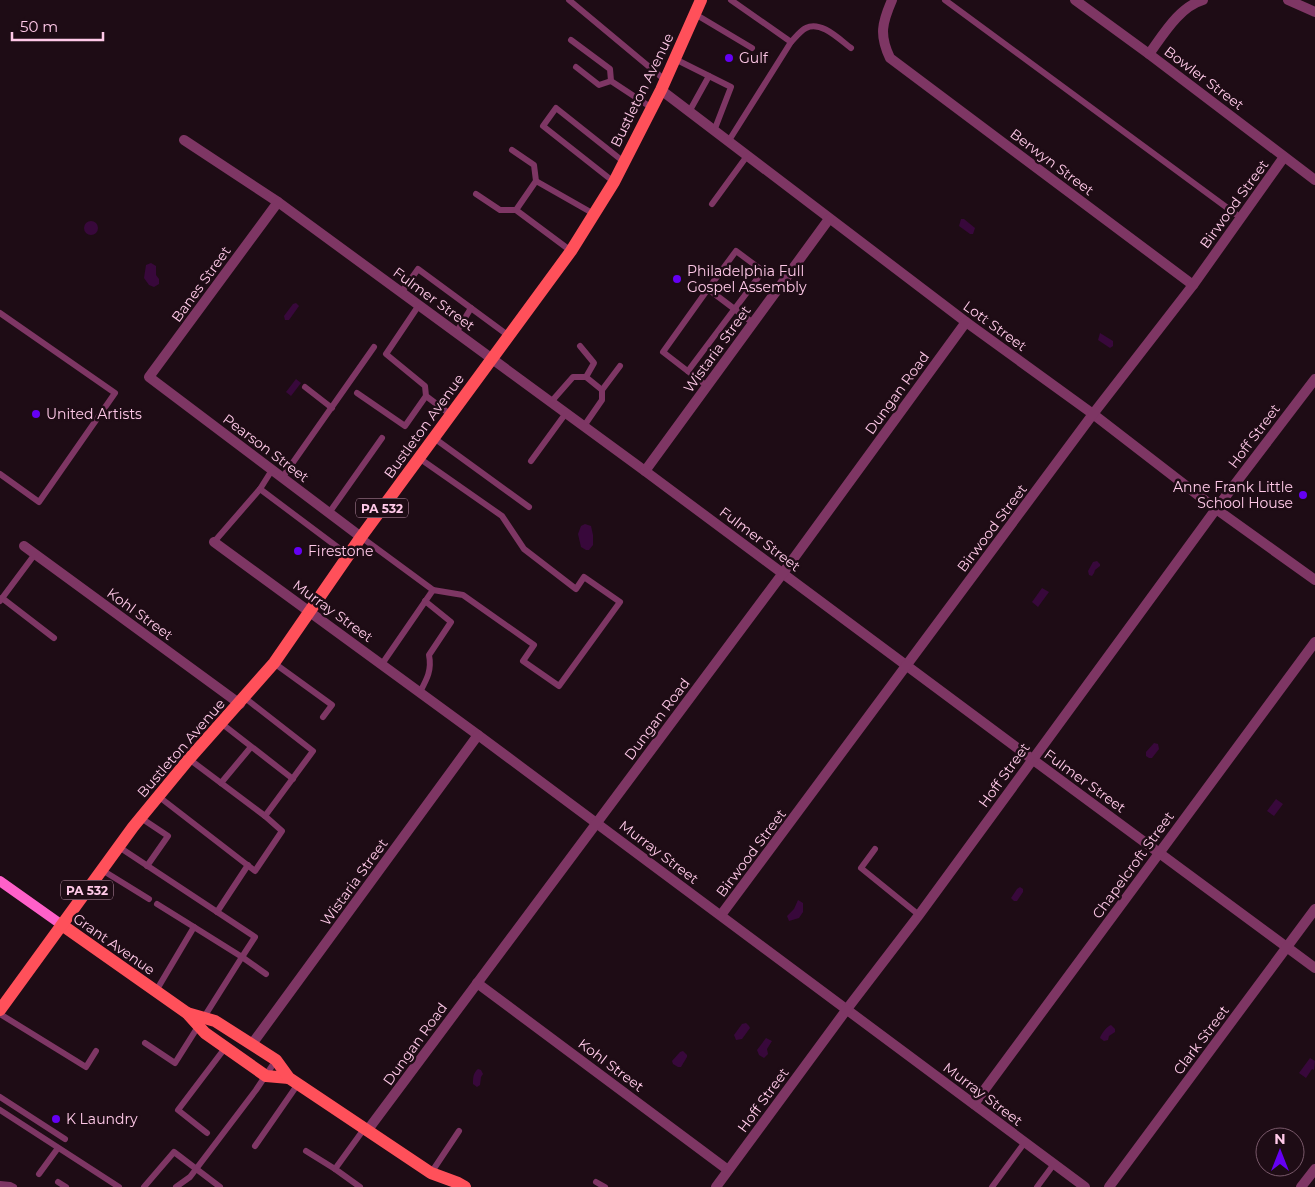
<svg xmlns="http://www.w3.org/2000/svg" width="1315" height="1187" font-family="Montserrat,sans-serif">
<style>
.water{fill:#38083b}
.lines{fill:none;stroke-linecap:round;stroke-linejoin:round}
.lane{stroke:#7e3664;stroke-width:6}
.street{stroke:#7e3664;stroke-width:10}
.secondary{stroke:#ff60c9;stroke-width:10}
.primary{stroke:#ff505a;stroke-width:12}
.poi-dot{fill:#6500f4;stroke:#1e0c15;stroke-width:2}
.labels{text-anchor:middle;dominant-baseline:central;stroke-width:5;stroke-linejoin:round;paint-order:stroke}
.shield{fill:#1e0c15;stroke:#bc90a9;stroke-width:1}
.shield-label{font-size:12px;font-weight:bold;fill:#ffc9e8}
.poi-label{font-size:14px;fill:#ffc9e8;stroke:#1e0c15;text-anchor:start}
.street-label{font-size:14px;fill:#ffc9e8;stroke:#1e0c15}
</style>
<rect width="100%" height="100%" fill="#1e0c15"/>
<g class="water">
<path d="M 961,219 L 964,219 L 975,228 L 973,234 L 970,234 L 959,226 Z"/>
<circle cx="91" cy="228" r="7"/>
<path d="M 151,263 L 156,266 L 156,275 L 159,279 L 159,284 L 154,287 L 149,285 L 144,278 L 146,265 Z"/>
<path d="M 296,303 L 299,306 L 289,320 L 285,320 L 284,316 L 293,304 Z"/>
<path d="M 1100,333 L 1113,341 L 1113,346 L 1110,348 L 1098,340 Z"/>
<path d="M 296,379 L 301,383 L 291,396 L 286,392 Z"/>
<path d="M 585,524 L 591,526 L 593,535 L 593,545 L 589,550 L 586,550 L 581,547 L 578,534 L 581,526 Z"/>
<path d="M 1097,561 L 1100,564 L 1100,566 L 1095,570 L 1094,573 L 1092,576 L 1089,575 L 1088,571 L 1093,562 Z"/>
<path d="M 1042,588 L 1049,592 L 1038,607 L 1032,602 Z"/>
<path d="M 1154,743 L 1158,744 L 1159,749 L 1152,758 L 1149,758 L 1146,756 L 1146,752 Z"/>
<path d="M 1276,799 L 1283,804 L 1274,816 L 1267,811 Z"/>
<path d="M 1020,887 L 1023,889 L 1023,892 L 1017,901 L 1014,901 L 1011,898 L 1017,889 Z"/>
<path d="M 798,900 L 803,903 L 803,912 L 799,918 L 789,921 L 787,916 L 794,909 Z"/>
<path d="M 746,1023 L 749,1026 L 750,1028 L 742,1039 L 736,1040 L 734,1035 L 742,1024 Z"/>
<path d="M 1111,1025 L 1115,1029 L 1115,1032 L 1109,1036 L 1108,1040 L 1104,1041 L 1100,1038 C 1101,1034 1107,1026 1111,1025 Z"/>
<path d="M 766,1038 L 772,1041 L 767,1049 L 768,1054 L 764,1058 L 759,1055 L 757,1050 Z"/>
<path d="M 683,1051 L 687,1055 L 687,1057 L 681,1067 L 678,1067 L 673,1064 L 672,1061 L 680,1052 Z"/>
<path d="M 1310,1058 L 1315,1061 L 1314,1070 L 1312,1069 L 1306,1078 L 1299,1073 Z"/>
<path d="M 478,1069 L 481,1070 L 483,1074 L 481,1077 L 480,1085 L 477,1087 L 473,1084 C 473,1078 473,1073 478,1069 Z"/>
</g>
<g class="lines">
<g class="lane">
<path d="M 569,0 L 665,80"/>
<path d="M 731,0 L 791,42 C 795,38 800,31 806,28 C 821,20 840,40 851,48"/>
<path d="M 945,0 L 1241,218"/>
<path d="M 695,14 L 752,48"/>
<path d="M 571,40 L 610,69 L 611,81 L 652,108"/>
<path d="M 675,59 L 731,87 L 714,131"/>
<path d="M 576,67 L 599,85 L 611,81"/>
<path d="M 689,112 L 709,76"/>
<path d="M 728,142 L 791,42"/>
<path d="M 512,150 L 534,165 L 536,181"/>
<path d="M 614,182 L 543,126 L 556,108 L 624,162"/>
<path d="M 476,194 L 500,210 L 516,210"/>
<path d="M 712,204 L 747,156"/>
<path d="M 571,251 L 516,210 L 536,181 L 594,214"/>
<path d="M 401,293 L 418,269 L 509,336"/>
<path d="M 419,305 L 386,354 L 425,386 L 426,396 L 451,415"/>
<path d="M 0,313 L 115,393 L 39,502 L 0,474"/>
<path d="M 456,333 L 471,308"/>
<path d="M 580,346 L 594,363 L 586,377"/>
<path d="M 688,371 L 763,271 L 736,251 L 708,289"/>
<path d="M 707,386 L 663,352 L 708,289 L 753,323"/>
<path d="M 305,387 L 332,408"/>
<path d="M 602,390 L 620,366"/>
<path d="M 357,393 L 405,426 L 426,396"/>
<path d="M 551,402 L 573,377 L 586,377 L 602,390 L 602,400 L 584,426"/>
<path d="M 434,438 L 529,507"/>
<path d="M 531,461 L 566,413"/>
<path d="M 282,478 L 374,347"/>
<path d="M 260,489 L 348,555"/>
<path d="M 329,513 L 382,438"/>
<path d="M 361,537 L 433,590"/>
<path d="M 214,542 L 260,489 L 272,470"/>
<path d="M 2,598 L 54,638"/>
<path d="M 0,601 L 35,554"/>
<path d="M 274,663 L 332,705 L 323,717"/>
<path d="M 382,664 L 433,590 L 463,595 L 534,645 L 523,661 L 559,686 L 620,602 L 584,577 L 576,589 L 524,549 L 502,516 L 419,458"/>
<path d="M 420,692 C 427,679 432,670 429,655 L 451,622 L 425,601"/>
<path d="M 245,698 L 313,751 L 265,816"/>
<path d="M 221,723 L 293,779"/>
<path d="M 221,783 L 251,747"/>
<path d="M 158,796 L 255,871 L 282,831 L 265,816 L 189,759"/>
<path d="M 141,818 L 168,836 L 147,866"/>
<path d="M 119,847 L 255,937 L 242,957 L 266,974"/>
<path d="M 875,849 L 861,868 L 919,915"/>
<path d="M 102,870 L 149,899"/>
<path d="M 157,904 L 194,927"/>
<path d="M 217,912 L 248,865"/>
<path d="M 0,1014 L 86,1067 L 96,1051"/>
<path d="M 145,1043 L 175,1063 L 242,957 L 194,927 L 156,991"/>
<path d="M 0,1097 L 65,1139"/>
<path d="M 0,1110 L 119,1187"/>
<path d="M 207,1133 L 178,1110 L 225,1048"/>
<path d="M 255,1146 L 298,1084"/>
<path d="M 306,1151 L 335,1169"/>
<path d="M 431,1173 L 459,1131"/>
<path d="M 39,1174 L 58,1148"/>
<path d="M 58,1182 L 66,1187"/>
<path d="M 596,1182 L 605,1187"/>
<path d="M 0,1184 L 10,1185 L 14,1187"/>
<path d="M 144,1187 L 174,1152 L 220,1187"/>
<path d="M 176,1187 L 190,1177 L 256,1090 L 276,1060"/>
<path d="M 360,1187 L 335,1169 L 364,1129"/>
<path d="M 992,1187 L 1025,1142"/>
<path d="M 1037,1187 L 1054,1164"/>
</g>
<g class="street">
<path d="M 892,0 C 882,23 879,35 890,58 L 1193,285"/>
<path d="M 1075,0 L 1149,54 L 1315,180"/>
<path d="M 1288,0 L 1315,12"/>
<path d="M 1149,54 C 1163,35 1179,7 1203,0"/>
<path d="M 661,90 L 966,322 L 1093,414 L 1216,509 L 1315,580"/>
<path d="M 184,140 L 278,202 L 645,471 L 1032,759 L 1315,968"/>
<path d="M 278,202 L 149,377 L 361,537"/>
<path d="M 645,471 L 829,219"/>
<path d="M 214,542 L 478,735 L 1085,1187"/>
<path d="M 24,546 L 240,704"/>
<path d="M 721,915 L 1093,414 L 1193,285 L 1284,157"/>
<path d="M 477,983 L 728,1170"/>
<path d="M 252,1044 L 478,735"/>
<path d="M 974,1104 L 1315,642"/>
<path d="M 367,1131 L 783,573 L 966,322"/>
<path d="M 716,1187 L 847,1009 L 919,915 L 1216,509 L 1315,379"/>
<path d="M 1109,1187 L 1315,909"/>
<path d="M 1301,1187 L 1315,1169"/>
</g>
<path class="secondary" d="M 0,881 L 62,925"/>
<g class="primary">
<path d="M 62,925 L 187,1013 L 205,1033 L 266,1076 L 289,1078"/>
<path d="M 0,1010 L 133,827 L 189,759 L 274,663 L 361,537 L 571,251 L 614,182 L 661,90 L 701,0"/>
<path d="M 187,1013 L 215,1021 L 276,1060 L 289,1078 L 431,1173 L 458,1183 L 465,1187"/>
</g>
</g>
<g class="poi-dot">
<circle cx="729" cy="58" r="5"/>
<circle cx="677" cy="279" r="5"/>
<circle cx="36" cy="414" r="5"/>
<circle cx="1303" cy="495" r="5"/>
<circle cx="298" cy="551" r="5"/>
<circle cx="56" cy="1119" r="5"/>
</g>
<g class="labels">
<g class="shield">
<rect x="356" y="498.5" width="52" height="19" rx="4"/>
<rect x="61" y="880.5" width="52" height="19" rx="4"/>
</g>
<g class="shield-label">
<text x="382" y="508">PA 532</text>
<text x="87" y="890">PA 532</text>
</g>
<g class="poi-label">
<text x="739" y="58">Gulf</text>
<text x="687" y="271">Philadelphia Full<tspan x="687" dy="16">Gospel Assembly</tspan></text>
<text x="46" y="414">United Artists</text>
<text x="1293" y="487" text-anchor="end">Anne Frank Little<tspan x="1293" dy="16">School House</tspan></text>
<text x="308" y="551">Firestone</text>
<text x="66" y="1119">K Laundry</text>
</g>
<g class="street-label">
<text transform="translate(1204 78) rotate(37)">Bowler Street</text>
<text transform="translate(642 90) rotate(-64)">Bustleton Avenue</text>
<text transform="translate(1052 162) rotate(37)">Berwyn Street</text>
<text transform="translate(1234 204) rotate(-54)">Birwood Street</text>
<text transform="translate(201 284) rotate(-54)">Banes Street</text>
<text transform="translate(434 299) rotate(36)">Fulmer Street</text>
<text transform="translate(995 326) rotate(36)">Lott Street</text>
<text transform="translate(717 349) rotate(-54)">Wistaria Street</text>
<text transform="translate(897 393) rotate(-54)">Dungan Road</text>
<text transform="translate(424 426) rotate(-54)">Bustleton Avenue</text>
<text transform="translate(1254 436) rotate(-53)">Hoff Street</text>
<text transform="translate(266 448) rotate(37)">Pearson Street</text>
<text transform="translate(992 528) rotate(-53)">Birwood Street</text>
<text transform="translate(760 539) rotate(37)">Fulmer Street</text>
<text transform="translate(333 611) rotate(36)">Murray Street</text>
<text transform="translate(140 614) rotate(36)">Kohl Street</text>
<text transform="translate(657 719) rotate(-53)">Dungan Road</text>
<text transform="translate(181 748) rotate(-49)">Bustleton Avenue</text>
<text transform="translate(1004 775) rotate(-54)">Hoff Street</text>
<text transform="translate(1085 781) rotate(36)">Fulmer Street</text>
<text transform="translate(659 852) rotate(37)">Murray Street</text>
<text transform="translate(751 853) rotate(-53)">Birwood Street</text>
<text transform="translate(1133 865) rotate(-54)">Chapelcroft Street</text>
<text transform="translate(354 882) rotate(-54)">Wistaria Street</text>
<text transform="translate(114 944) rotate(35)">Grant Avenue</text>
<text transform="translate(1201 1040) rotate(-53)">Clark Street</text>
<text transform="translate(415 1044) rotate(-54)">Dungan Road</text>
<text transform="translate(611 1065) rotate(37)">Kohl Street</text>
<text transform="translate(983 1094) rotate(37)">Murray Street</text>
<text transform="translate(763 1100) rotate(-54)">Hoff Street</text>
</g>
</g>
<g transform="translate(1280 1152)"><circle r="24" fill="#1e0c15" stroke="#785869"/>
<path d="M0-4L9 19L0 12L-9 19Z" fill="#6500f4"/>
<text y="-8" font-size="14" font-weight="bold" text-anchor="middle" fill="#ffc9e8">N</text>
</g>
<path d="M12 32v8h91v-8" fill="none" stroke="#ffc9e8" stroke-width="2.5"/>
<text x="20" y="32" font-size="15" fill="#ffc9e8" stroke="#1e0c15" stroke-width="4" paint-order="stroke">50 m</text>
</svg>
